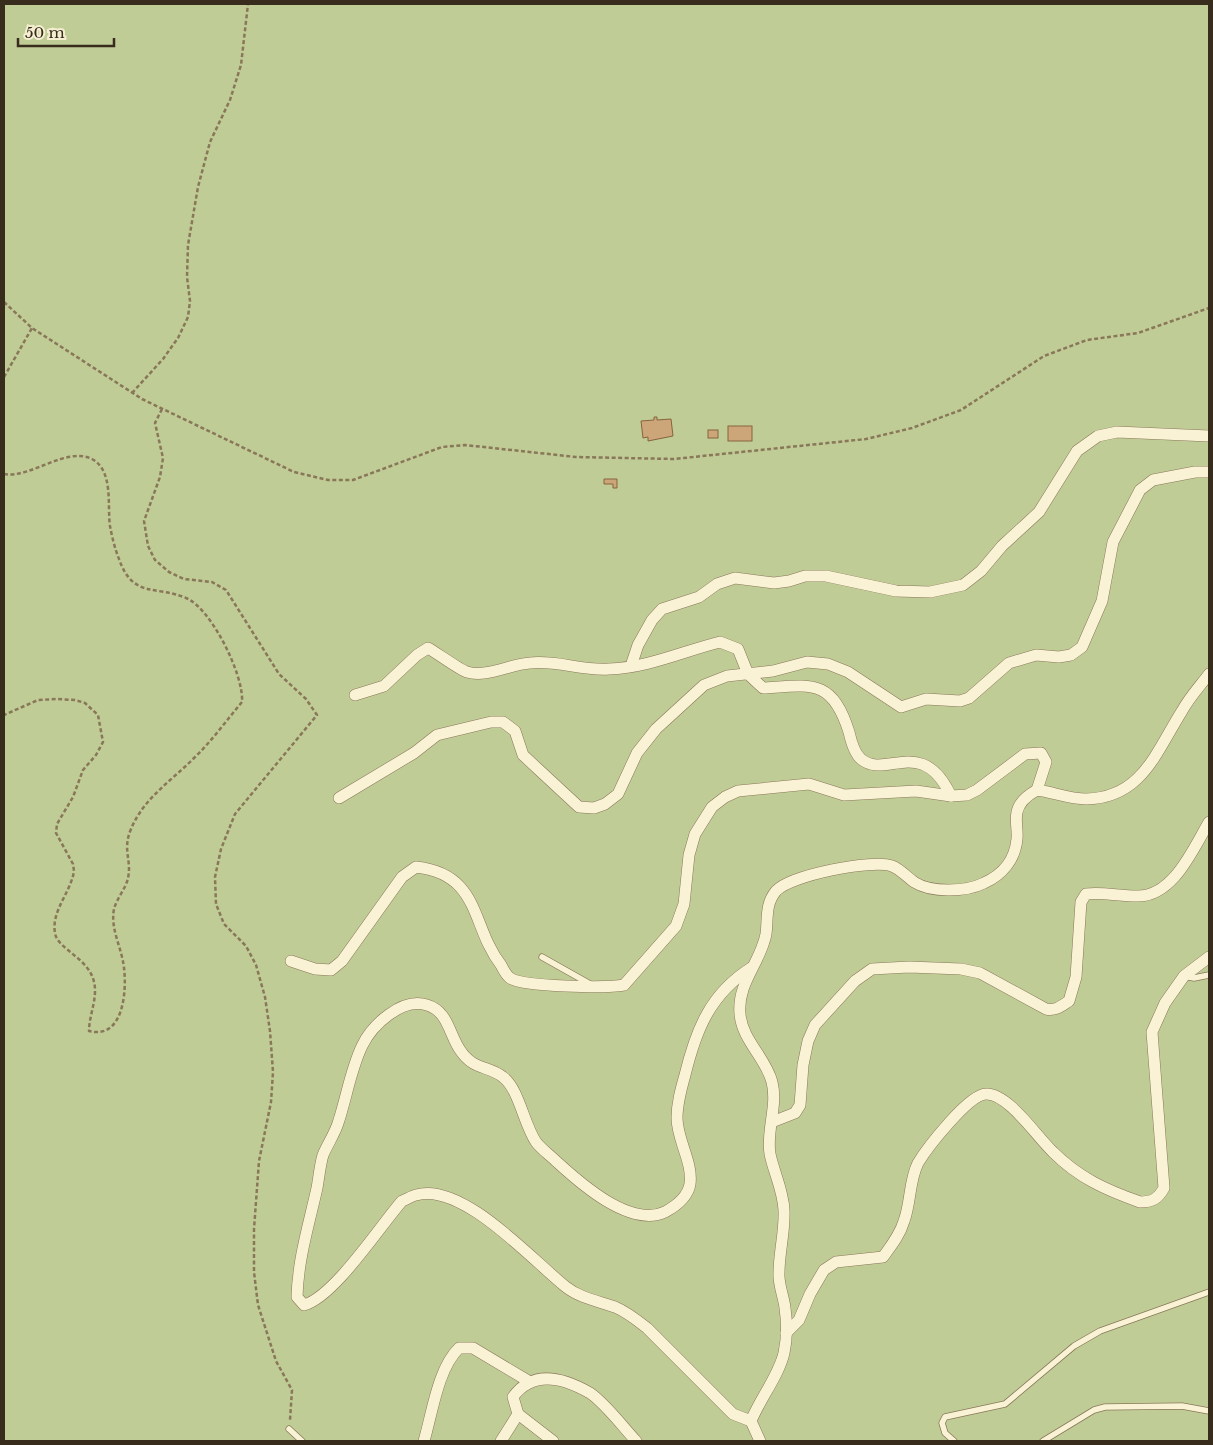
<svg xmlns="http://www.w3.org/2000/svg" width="1213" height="1445" font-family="'Libre Baskerville',serif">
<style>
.green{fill:#c0cc96}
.building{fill:#cca578;stroke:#87643f}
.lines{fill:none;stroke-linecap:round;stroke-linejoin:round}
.lane-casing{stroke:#887759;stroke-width:7}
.street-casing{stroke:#887759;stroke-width:12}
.path{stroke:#887759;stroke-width:2.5;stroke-dasharray:4 2.5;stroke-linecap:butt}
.lane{stroke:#f9f2d5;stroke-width:5.5}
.street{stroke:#f9f2d5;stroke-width:11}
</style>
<rect width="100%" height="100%" fill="#eee6c2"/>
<rect class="green" x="4" y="4" width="1205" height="1437"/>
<g class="building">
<path d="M 654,417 L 657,417 L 657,420 L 671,419 L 673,436 L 648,441 L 648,437 L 643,438 L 641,421 L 654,420 Z"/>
<rect x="728" y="426" width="24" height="15"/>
<rect x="708" y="430" width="10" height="8"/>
<path d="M 604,479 L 617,479 L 617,488 L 613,488 L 613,484 L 604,484 Z"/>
</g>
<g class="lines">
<defs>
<g id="lane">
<path d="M 542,957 L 590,984"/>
<path d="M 1184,976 L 1194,978 L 1209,975"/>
<path d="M 289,1429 L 302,1441"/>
<path d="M 954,1441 L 945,1433 L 942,1423 L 945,1417 L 1005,1404 L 1074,1346 L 1100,1331 L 1209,1292"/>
<path d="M 1043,1441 L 1094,1410 L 1105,1407 L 1182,1406 L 1209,1411"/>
</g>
<g id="street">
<path d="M 631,666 L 638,645 L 652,620 L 662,609 L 699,597 L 717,584 L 735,578 L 774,583 L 789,581 L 805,576 L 826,576 L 896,591 L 930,592 L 963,585 L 981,571 L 1002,546 L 1039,512 L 1077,451 L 1098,436 L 1117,432 L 1209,436"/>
<path d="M 355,695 L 384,686 L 417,655 L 428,648 C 437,653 460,670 467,672 C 486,678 511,664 530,663 C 557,660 582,671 609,669 C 647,668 684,651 720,642 L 738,649 L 748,674 L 763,688 C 811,685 832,678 849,732 C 851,741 854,753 861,759 C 886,780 922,734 951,796"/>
<path d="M 339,798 L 414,753 L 437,735 L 491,722 L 503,722 L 515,731 L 523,755 L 538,769 L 579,807 L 594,808 L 605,804 L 618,794 L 637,753 L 656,729 L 704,685 L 727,676 L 773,671 L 807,662 L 828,664 L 848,672 L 901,707 L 926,699 L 960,701 L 969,698 L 1009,663 L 1036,655 L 1059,657 L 1071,655 L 1082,647 L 1102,601 L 1113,542 L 1140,490 L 1153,480 L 1195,472 L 1209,472"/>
<path d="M 291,961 L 315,969 L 331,970 L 342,961 L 402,877 L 416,867 C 481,874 471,927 501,965 C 503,969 506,975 510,978 C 522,987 608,988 624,985 L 676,926 L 684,904 L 689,855 L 695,834 L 712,807 L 725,797 L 738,791 L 809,784 L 844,795 L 916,791 L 951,796 L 967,795 L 977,790 L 1025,754 L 1041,753 L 1046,762 L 1037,790"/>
<path d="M 751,968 C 710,994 696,1030 685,1075 C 681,1089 677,1103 677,1118 C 677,1140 693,1162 690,1184 C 688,1196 676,1206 665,1212 C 630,1228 580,1183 557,1162 C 550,1155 541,1149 536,1142 C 524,1125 519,1089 503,1077 C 488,1065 474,1071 460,1050 C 449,1034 448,1011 427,1005 C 402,997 372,1025 362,1046 C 351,1069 347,1095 339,1120 C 336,1132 328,1143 323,1155 C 320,1165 319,1177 317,1188 C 309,1224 298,1259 297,1297 L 304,1305 C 334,1297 380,1226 402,1201 C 407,1199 412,1196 416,1195 C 462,1181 533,1261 566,1287 C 580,1298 598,1301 615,1307 C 627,1312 637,1320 647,1328 L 733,1414 L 751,1421"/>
<path d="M 772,1122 L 795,1113 L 800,1105 L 803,1065 L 808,1041 L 815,1025 L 855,981 L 872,969 L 909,967 L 961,969 L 980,973 L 1046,1009 C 1056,1011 1061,1006 1069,1001 L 1076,977 L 1081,902 L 1086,894 C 1103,892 1119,896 1137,896 C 1173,897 1193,849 1209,822"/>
<path d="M 786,1333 L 799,1320 L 810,1294 L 824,1270 L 836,1262 L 883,1257 C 891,1246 900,1235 904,1221 C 911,1202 909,1181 918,1163 C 927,1148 969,1094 986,1094 C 1008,1093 1037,1137 1053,1152 C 1079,1178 1106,1190 1140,1202 C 1152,1202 1158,1199 1164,1188 L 1152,1032 L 1165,1003 L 1184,976 L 1209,957"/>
<path d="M 424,1441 C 432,1414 438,1368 459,1348 L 473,1348 L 530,1382"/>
<path d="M 501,1441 L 518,1414"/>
<path d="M 553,1441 L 518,1414 L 513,1397 C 533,1369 564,1378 590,1393 C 605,1403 623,1427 636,1441"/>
<path d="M 760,1441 L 751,1421 C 760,1399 779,1375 784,1353 C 787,1339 787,1322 785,1308 C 784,1297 778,1284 779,1273 C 779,1252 785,1232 784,1210 C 783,1190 774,1173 770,1154 C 766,1131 778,1106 772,1082 C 766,1058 742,1040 740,1014 C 737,983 761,962 766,934 C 768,919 765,904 776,891 C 791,875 872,859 892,866 C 900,869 907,877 914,882 C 931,893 966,892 984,883 C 1002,875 1015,860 1017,839 C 1018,831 1015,821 1017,812 C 1019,802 1028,795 1037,790 C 1052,792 1070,799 1086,799 C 1142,798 1156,752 1182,711 C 1189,698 1200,686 1209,674"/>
</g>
</defs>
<use href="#lane" class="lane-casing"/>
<use href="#street" class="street-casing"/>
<g class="path">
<path d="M 4,302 L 32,328 L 142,399 L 294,472 L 328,480 L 353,480 L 442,447 L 465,445 L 576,457 L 674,459 L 866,439 L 912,428 L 961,410 L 1044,356 L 1087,340 L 1138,333 L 1209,308"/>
<path d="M 4,377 L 32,328"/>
<path d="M 132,393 L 163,359 L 178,338 L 188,317 L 190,301 L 187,277 L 188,245 L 198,187 L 210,142 L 230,100 L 241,65 L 248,4"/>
<path d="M 162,409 L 155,423 L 163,458 L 160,477 L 144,521 L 148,546 L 155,560 L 169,572 L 184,579 L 212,582 L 226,590 L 279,674 L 306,699 L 317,715 L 235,814 L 221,849 L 215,877 L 216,904 L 224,924 L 246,946 L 256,965 L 265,997 L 270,1031 L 273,1072 L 271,1102 L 259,1161 L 254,1229 L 254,1272 L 258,1305 L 276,1361 L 292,1390 L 290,1420"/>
<path d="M 4,474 C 30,479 66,446 92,459 C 114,471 107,506 110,526 C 112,537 115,549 119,559 C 133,599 156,585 186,598 C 211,608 244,675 242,702 C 226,721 211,742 193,759 C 170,782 144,798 131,829 C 122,850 132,860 128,878 C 126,888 117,898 114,909 C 110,929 122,948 124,968 C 127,992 123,1040 89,1031 C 89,1015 98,998 94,982 C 89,958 57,949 55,933 C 51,911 71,892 74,871 L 73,864 L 56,833 L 57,824 L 73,797 L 83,770 L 96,755 L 103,742 L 98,715 L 85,703 L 75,700 L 57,699 L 38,700 L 4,715"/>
</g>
<use href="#lane" class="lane"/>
<use href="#street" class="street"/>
</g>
<rect width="1213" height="1445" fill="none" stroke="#382d1d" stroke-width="10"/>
<path d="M18 38v8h96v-8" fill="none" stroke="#382d1d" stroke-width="2.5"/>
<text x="25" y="38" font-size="15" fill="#382d1d" stroke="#f5efd2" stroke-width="4" paint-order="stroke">50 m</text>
</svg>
